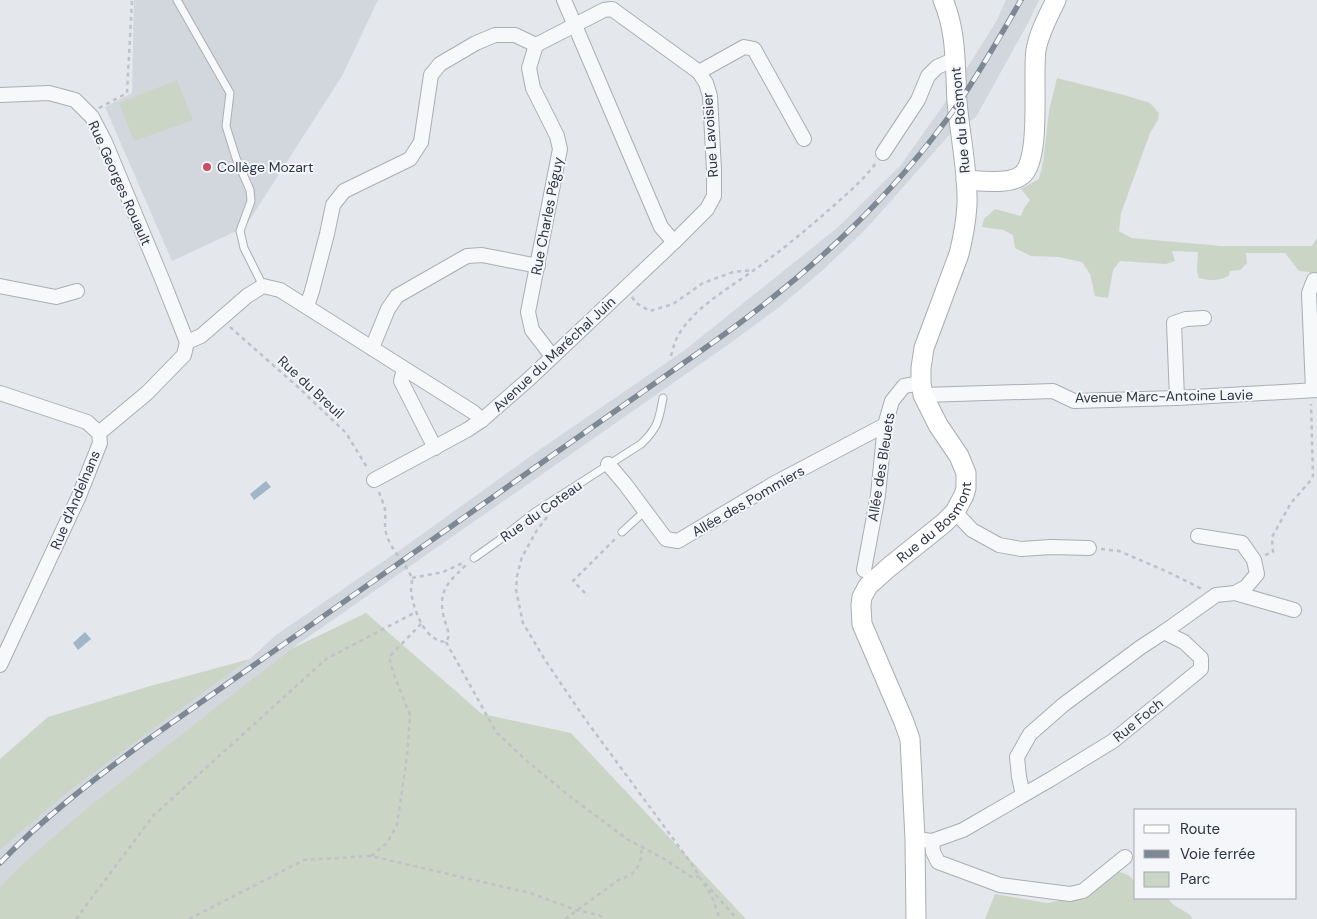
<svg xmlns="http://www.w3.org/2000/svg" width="1317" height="919" font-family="'DM Sans',sans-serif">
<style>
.built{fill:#d2d6dd}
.green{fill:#cad5c6}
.water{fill:#a1b5c9}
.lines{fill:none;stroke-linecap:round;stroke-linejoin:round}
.lane-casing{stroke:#a9aeb5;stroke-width:9}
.street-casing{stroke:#a9aeb5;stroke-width:16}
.secondary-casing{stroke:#a9aeb5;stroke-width:21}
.path{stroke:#bec1c7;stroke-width:2.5;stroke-dasharray:4 4;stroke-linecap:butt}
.lane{stroke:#f7f8fa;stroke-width:7}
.street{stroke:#f7f8fa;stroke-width:14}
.secondary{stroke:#fff;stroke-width:19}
.rail-casing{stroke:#7e8794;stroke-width:5.5}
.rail{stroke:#f4f6f9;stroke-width:4;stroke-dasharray:11;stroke-linecap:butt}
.poi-dot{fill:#c95064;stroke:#f4f6f9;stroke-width:2}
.labels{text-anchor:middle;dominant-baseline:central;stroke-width:4;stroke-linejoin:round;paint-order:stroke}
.street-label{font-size:14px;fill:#2c3543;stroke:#f4f6f9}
.poi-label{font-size:14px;fill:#2c3543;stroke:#f4f6f9;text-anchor:start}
</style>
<rect width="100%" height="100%" fill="#e4e7eb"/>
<g class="built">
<path d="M 134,0 L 378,0 L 342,76 L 245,227 L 172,261 L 105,107 L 132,93 Z"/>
<path d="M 1006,0 L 1039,0 L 1028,23 L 976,117 L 950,134 L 866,229 L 823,270 L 778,308 L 729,344 L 291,649 L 18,868 L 0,887 L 0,850 L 68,792 L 152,730 L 250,659 L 276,635 L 403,548 L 542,448 L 685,350 L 837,228 L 901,165 L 944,104 L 996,22 Z"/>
</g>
<g class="green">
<path d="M 1057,78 L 1124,95 L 1150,103 L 1159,113 L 1158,120 L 1150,133 L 1121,213 L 1119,231 L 1131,238 L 1221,246 L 1312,246 L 1317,238 L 1317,281 L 1311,276 L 1309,272 L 1299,271 L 1285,253 L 1246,253 L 1247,263 L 1240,270 L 1230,271 L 1229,276 C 1218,281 1210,281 1199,278 L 1197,271 L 1198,252 L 1172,251 L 1175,261 L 1166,264 L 1120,261 L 1113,270 L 1108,298 L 1095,296 L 1090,274 L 1082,262 L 1059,257 L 1031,256 L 1015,248 L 1013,235 L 1003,230 L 982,227 L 984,219 L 995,209 L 1021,216 L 1024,208 L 1030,200 L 1021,189 L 1039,179 L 1043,163 L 1049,111 Z"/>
<path d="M 177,80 L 193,120 L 134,141 L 119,103 Z"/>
<path d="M 366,613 L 482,714 L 571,733 L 746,919 L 0,919 L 0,887 L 18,868 L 85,810 L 291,649 Z"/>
<path d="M 250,659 L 152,730 L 68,792 L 0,850 L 0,759 L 48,717 L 147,687 Z"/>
<path d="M 1117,871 L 1128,875 L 1136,882 L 1136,898 L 1168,898 C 1172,907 1183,909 1191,916 L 1192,919 L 985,919 L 995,894 L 1047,903 L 1085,896 Z"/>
</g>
<g class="water">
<path d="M 266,481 L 271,487 L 254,500 L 250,494 Z"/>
<path d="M 85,632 L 91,639 L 78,650 L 73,643 Z"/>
</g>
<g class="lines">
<defs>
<g id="lane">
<path d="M 177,0 L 230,93 L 226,126 L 236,158 L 250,190 L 251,201 L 240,231 L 244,248 L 263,286"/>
<path d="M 622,532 L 645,511"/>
<path d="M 474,558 L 498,541 L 535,512 L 641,444 C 658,428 659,420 663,398"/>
</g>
<g id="street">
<path d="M 564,0 L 661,227 L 674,242"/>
<path d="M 536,45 L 529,68 L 533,88 L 557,136 L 560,149 L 528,312 L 532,330 L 552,356"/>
<path d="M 699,72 L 744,47 L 754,49 L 804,139"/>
<path d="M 0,95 L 49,93 L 75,100 L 92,117 L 105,142 L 162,279 L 187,342"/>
<path d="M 883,153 L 918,100 L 928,76 L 937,67 L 955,59"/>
<path d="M 0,286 L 56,297 L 77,291"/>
<path d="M 307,306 L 312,291 L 327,234 L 333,205 L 344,191 L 410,159 L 421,142 L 431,75 L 440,64 L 476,43 L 495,35 L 515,35 L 536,45 L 604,10 L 612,9 L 699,72 L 706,83 L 710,96 L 714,170 L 714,196 L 707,209 L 674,242 L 529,379 L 482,420 L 467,430 L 374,480"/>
<path d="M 187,342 L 201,336 L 247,296 L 263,286 L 280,290 L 473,412 L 482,420"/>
<path d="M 372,348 L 388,309 L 397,296 L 467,256 L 482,255 L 538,266"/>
<path d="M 404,369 L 401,381 L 435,448"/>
<path d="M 1313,390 L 1309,293 L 1314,280"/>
<path d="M 0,393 L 87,422 L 99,433 L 100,443 L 79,496 L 0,665"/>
<path d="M 923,395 L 1053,391 L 1074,401 L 1177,398 L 1317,390"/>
<path d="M 1177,398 L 1174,323 L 1186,319 L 1204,318"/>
<path d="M 99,433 L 147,393 L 184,355 L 187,342"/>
<path d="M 608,464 L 625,484 L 666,539 L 678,541 L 775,483 L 885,425"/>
<path d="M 955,512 L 972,530 L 999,545 L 1021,549 L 1051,547 L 1089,548"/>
<path d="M 1198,536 L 1242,543 L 1254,560 L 1257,574 L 1246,587 L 1235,593"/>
<path d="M 864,570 L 878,495 L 885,425 L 892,401 L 904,386 L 921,383"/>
<path d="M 1023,795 L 1019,777 L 1017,757 L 1030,734 L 1063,705 L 1141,647 L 1164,632"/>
<path d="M 915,839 L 932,841 L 963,830 L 1051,779 L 1113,741 L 1201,669 L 1201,658 L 1184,642 L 1164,632 L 1216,595 L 1235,593 L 1294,610"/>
<path d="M 932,841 L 933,852 L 938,862 L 1000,885 L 1070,894 L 1083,891 L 1125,857"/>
</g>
<g id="secondary">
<path d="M 966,180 C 981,181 1010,185 1022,175 C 1042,158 1032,78 1036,50 C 1039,33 1048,16 1056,0"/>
<path id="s1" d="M 916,919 L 915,839 L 910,739 L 904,722 L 862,624 L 861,605 L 862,597 L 868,586 L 888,568 L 944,523 L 955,512 L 964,495 L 966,488 L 966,473 L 959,456 L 938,425 L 923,395 L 921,383 L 921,368 L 924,348 L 959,254 C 963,238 966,221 967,205 C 968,170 960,136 957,102 C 955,68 957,32 943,0"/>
</g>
</defs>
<use href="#lane" class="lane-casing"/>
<use href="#street" class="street-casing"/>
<use href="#secondary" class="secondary-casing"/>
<g class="path">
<path d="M 99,108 L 127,93 L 132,0"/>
<path d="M 632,297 L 636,303 L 650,311 L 673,304 L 703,283 L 733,272 L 754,270"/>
<path d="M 230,327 L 299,388 L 346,433 L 368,469"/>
<path d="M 671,356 C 673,348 675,341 679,334 C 696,306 731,287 757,268 C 779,252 801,234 822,216 C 841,199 861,183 876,163"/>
<path d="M 379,492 C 381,498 384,504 385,510 C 386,517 384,526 386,533 C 390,549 405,562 411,576 C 413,581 411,587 411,592 C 414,610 424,641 446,642 L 449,636 C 448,628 444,621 443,613 C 438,588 452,579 468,563"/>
<path d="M 547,517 L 537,530 L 522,557 L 517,576 L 516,590 L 523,623 L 545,660 L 585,719 L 691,863 L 712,897 L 718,914 L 719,919"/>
<path d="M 1101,549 L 1119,551 L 1168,572 L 1202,589"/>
<path d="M 1265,555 L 1273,552 L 1272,537 L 1291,503 L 1311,480 L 1313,476 L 1311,404"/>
<path d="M 412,578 L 443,572 L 465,562"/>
<path d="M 585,593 L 573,581 L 616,538"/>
<path d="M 446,642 L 496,732 L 529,763 L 572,798 L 627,839 L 666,860 L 693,878 L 699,876"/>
<path d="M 371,856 L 387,843 L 397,825 L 407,756 L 410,715 L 393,672 L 389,657 L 422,623"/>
<path d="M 705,883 L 737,919"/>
<path d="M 76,919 L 154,815 L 326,659 L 416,612"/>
<path d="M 189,919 L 304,860 L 371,856 L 530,893 L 576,910 L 599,915 L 605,919"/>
<path d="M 565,919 L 617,881 L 632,874 L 639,865 L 642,855 L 640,846"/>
</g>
<use href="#lane" class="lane"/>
<use href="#street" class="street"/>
<use href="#secondary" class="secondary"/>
<defs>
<path id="rail" d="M 0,863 C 43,818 93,780 143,743 L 715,341 C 809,274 891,199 958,104 C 981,70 1001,35 1021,0"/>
</defs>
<use href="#rail" class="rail-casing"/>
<use href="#rail" class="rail"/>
</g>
<circle class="poi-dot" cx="207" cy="167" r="5"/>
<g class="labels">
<g class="street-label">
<text transform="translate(960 120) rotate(-95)">Rue du Bosmont</text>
<text transform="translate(710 135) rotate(-94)">Rue Lavoisier</text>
<text transform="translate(120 183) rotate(66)">Rue Georges Rouault</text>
<text transform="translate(547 216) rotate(-79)">Rue Charles Péguy</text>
<text transform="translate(554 354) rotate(-43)">Avenue du Maréchal Juin</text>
<text transform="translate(311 387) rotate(43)">Rue du Breuil</text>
<text transform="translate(1164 396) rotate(-1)">Avenue Marc-Antoine Lavie</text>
<text transform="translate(881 467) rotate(-81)">Allée des Bleuets</text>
<text transform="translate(75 500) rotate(-67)">Rue d'Andelnans</text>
<text transform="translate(748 501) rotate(-30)">Allée des Pommiers</text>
<text transform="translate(541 511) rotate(-35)">Rue du Coteau</text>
<text stroke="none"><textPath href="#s1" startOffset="438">Rue du Bosmont</textPath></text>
<text transform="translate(1138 720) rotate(-39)">Rue Foch</text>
</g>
<g class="poi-label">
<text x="217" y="167">Collège Mozart</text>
</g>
</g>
<rect x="1134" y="809" width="162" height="90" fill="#f4f6f9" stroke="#a4a9b0"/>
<rect x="1144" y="825" width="25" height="8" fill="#ffffff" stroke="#a4a9b0"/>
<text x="1180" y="834" font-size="15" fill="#2c3543">Route</text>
<rect x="1144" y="850" width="25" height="8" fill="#7e8794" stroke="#a4a9b0"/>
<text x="1180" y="859" font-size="15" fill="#2c3543">Voie ferrée</text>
<rect x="1144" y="872" width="25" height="15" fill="#cad5c6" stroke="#a4a9b0"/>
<text x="1180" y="884" font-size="15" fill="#2c3543">Parc</text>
</svg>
